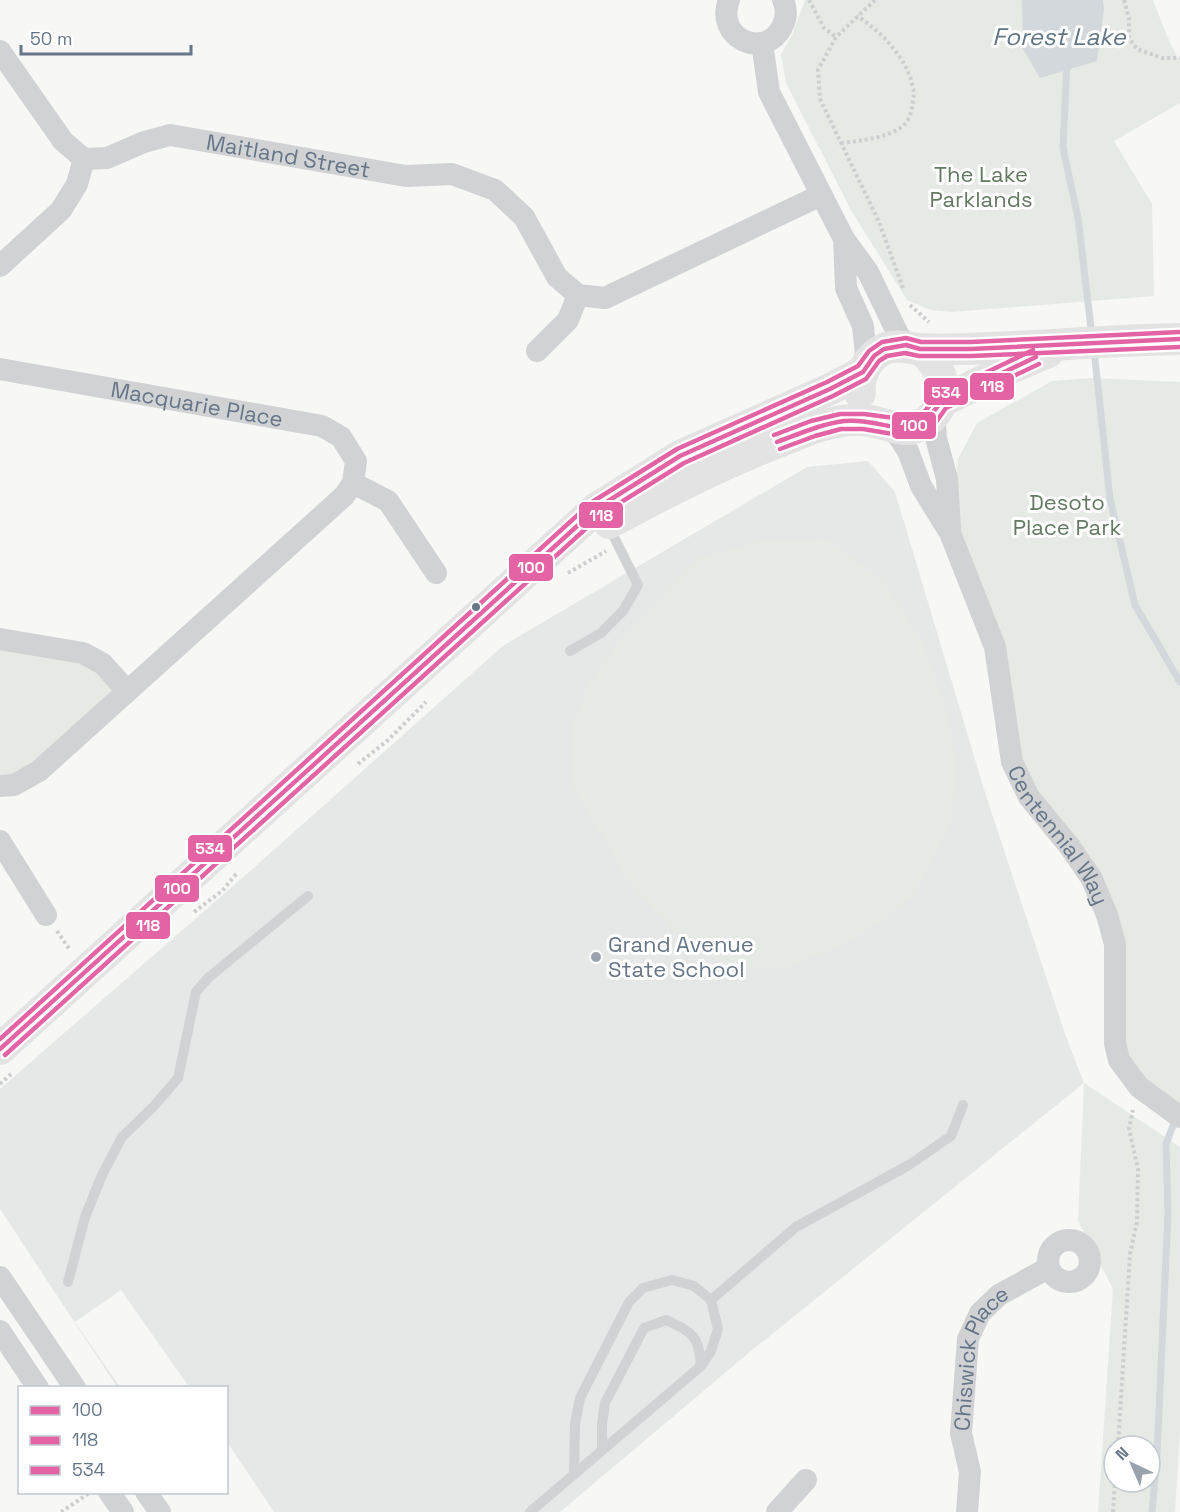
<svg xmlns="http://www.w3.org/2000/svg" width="1180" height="1512" font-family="'Space Grotesk',sans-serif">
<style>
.built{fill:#e6e7e7}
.green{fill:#e6eae4;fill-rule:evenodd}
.water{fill:#d2d8db}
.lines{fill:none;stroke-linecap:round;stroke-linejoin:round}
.stream{stroke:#d2d8db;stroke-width:7}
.path{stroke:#cdced0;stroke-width:4;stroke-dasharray:3 3;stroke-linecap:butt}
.lane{stroke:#d1d2d3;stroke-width:10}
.street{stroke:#d1d2d3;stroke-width:22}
.secondary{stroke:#e3e3e4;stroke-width:32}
.bus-1-casing{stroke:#fff;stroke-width:9}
.bus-2-casing{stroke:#fff;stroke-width:9}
.bus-3-casing{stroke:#fff;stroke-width:9}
.bus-1{stroke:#e463a4;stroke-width:4.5}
.bus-2{stroke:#e463a4;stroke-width:4.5}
.bus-3{stroke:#e463a4;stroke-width:4.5}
.bus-dot{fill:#667587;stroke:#fff;stroke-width:2}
.poi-dot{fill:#99a2ae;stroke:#fff;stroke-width:2}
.labels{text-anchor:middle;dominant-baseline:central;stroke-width:6;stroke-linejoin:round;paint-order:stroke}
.street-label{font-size:22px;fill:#667587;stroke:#fff}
.park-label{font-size:22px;fill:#637961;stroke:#fff}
.poi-label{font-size:22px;fill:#667587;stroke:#fff;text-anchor:start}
.water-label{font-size:24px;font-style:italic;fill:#627783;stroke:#fff}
.line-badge{stroke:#fff;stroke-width:2}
.badge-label{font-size:16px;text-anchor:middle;font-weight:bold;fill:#fff}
</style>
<rect width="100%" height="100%" fill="#f7f7f6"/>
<path class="built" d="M 868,461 L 895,492 L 986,796 L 1065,1034 L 1084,1083 L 751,1351 L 560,1512 L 274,1512 L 227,1442 L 226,1388 L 189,1387 L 121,1290 L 75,1322 L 120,1387 L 117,1387 L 0,1209 L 0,1089 L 241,879 L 504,645 L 807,467 Z"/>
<g class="green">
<path d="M 805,0 L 1022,0 L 1023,13 L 1104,9 L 1103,0 L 1153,0 L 1167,36 L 1180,62 L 1180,103 L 1114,141 L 1152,204 L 1154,296 L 952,312 L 930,310 L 907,300 L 852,212 L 786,83 L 781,54 L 792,35 Z"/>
<path d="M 1092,378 L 1180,382 L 1180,1117 L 1128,1074 L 1107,915 L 1029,797 L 995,647 L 950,533 L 958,459 L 977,423 L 1052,381 Z"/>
<path d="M 825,538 L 884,582 L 923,644 L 943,700 L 957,763 L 951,825 L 910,899 L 882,921 L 839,946 L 789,967 L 734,967 L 682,941 L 633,887 L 571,784 L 573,726 L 589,684 L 621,640 L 699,558 L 760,541 Z"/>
<path d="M 0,639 L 83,653 L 127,691 L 0,786 Z"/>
<path d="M 1084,1083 L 1180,1147 L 1180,1431 L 1175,1512 L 1098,1512 L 1113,1289 L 1078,1221 ZM 1114,1446 L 1150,1446 L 1150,1482 L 1114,1482 Z"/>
</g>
<path class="water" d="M 1022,0 L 1103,0 L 1104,9 L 1097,61 L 1040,78 L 1023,49 Z"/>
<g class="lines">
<g class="stream">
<path d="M 1067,61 L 1063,148 L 1078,218 L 1092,336"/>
<path d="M 1094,350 L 1110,499 L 1135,605 L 1180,682"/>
<path d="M 1152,1512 L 1157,1455 L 1168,1213 L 1166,1144 L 1176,1118"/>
</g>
<g class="path">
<path d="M 809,0 L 824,28 L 836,37"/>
<path d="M 875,0 L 836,37 L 818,70 L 820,99 L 879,222 L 903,288"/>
<path d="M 1124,0 L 1129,18 L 1129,38 L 1137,49 L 1162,58 L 1180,58"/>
<path d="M 841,143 C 859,141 888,138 903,126 C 908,122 912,112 912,106 C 913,100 915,93 913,88 C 908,59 881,31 857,16"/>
<path d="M 910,305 L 929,322"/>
<path d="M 568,573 L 606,551"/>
<path d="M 358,764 L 388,740 L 426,702"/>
<path d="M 194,912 L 222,891 L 237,873"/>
<path d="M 57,931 L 70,950"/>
<path d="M 0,1084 L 11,1074"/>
<path d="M 1118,1446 L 1130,1254 L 1137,1222 L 1138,1169 L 1129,1129 L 1133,1110"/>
<path d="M 61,1512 L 88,1494"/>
<path d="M 1113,1512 L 1115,1482"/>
</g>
<g class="lane">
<path d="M 570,651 L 601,633 L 623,611 L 638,585 L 609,527"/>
<path d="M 68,1282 L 85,1217 L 102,1175 L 122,1137 L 154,1106 L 178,1078 L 196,992 L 208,978 L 308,896"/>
<path d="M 711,1300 L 796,1227 L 909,1165 L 951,1136 L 963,1105"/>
<path d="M 602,1450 L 602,1424 L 605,1403 L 644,1328 L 666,1320 C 693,1333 699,1335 701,1366"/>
<path d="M 530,1512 L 701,1366 L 711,1351 L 718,1329 L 711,1300 L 694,1286 L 672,1280 L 643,1288 L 629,1302 L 580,1398 L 575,1424 L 574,1474"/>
</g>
<g class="street">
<path d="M 729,0 C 714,38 765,61 782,27 C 787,18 787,9 783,0"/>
<path d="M 762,43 L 769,92 L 844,239 L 868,272 L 898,334 L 906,345"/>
<path id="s1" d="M 0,51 L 63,141 L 84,159 L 107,158 L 144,142 L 170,135 L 406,176 L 452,174 L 495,190 L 524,217 L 557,277 L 578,295 L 605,298 L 821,195"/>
<path d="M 844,239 L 846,288 L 863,326 L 867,364"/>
<path d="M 0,266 L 61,210 L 77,184 L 84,159"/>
<path d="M 537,351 L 568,320 L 578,295"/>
<path id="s2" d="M 0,369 L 322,426 L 341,437 L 356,461 L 353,483 L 344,496 L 39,771 L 14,785 L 0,786"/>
<path d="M 934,414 L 936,438 L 947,479 L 950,528"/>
<path id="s3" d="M 893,428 L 908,451 L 921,486 L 950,533 L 995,647 L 1012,762 L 1029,797 L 1070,847 L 1092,879 L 1107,915 L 1115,944 L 1115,1043 L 1119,1060 L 1139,1087 L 1180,1117"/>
<path d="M 353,483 L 388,501 L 436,573"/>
<path d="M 0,639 L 83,653 L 103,664 L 127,691"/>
<path d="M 0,841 L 46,915"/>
<circle cx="1069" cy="1261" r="21"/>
<path d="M 0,1277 L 75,1388"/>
<path d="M 0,1331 L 38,1388"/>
<path d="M 109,1492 L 123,1512"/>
<path d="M 146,1492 L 160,1512"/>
<path d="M 777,1512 L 806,1480"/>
<path id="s4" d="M 967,1512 L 970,1472 L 961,1433 L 968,1339 L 980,1313 L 999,1295 L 1048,1268"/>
</g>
<g class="secondary">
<path d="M 860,393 C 858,374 869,355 886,348 C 900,344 909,349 922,349 C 937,350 953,349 968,349 C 1039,347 1109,340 1180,339"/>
<path d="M 941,402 L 999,373 L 1048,352"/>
<path d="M 609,523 C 667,492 725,462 786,439 C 799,434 811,428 824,425 C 841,420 862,418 879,423 C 897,427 908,435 926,422 C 955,401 944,368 920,349"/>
<path d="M 0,1049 L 597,508 L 680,456 L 830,389 L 863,372"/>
</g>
<defs>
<g id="bus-1">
<path d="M 777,442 C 799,434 821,424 844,421 C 889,417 908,448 941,402 L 1036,357"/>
<path d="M 0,1049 L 597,508 L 680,456 L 830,389 L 863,372 L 874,356 L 884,349 L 906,345 L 920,349 L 971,349 L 1180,339"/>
</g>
<g id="bus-2">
<path d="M 780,449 L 815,436 L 841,429 L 863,429 L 899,435 L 913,435 L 925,431 L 936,422 L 946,408 L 1039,364"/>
<path d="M 5,1055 L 602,514 L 684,463 L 833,396 L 866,379 L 879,361 L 887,356 L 905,353 L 919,356 L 971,356 L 1180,347"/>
</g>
<g id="bus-3">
<path d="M 774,435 L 811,421 L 840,414 L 864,414 L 909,420 L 917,418 L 925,411 L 937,396 L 1033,350"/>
<path d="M 0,1039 L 592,502 L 677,449 L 827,382 L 858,366 L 869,351 L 882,342 L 906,338 L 921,342 L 971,342 L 1180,332"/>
</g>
</defs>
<use href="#bus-1" class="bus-1-casing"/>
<use href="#bus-2" class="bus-2-casing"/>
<use href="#bus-3" class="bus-3-casing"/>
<use href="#bus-1" class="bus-1"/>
<use href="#bus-2" class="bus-2"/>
<use href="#bus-3" class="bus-3"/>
</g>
<circle class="bus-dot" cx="476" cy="607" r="5"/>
<circle class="poi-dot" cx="596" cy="957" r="6"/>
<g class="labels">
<g class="street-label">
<text stroke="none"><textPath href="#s1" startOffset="348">Maitland Street</textPath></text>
<text stroke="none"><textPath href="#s2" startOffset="200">Macquarie Place</textPath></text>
<text stroke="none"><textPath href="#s3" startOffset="446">Centennial Way</textPath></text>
<text stroke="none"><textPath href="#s4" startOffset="160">Chiswick Place</textPath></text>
</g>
<g class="park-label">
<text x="981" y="174">The Lake<tspan x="981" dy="25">Parklands</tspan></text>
<text x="1067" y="502">Desoto<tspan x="1067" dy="25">Place Park</tspan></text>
</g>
<g class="poi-label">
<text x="608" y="944">Grand Avenue<tspan x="608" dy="25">State School</tspan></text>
</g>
<g class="water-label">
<text x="1059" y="36">Forest Lake</text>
</g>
</g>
<g class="line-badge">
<rect x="969" y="372" width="46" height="29" rx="6" fill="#e463a4"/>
<rect x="923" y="377" width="46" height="29" rx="6" fill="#e463a4"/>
<rect x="891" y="411" width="46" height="29" rx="6" fill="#e463a4"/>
<rect x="578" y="501" width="46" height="28" rx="6" fill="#e463a4"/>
<rect x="508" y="553" width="46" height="29" rx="6" fill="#e463a4"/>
<rect x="187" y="834" width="46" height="29" rx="6" fill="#e463a4"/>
<rect x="154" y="874" width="46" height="29" rx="6" fill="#e463a4"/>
<rect x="125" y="911" width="46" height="29" rx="6" fill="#e463a4"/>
</g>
<g class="badge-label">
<text x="992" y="392">118</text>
<text x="946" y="398">534</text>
<text x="914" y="431">100</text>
<text x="601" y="521">118</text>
<text x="531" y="573">100</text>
<text x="210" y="854">534</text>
<text x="177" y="894">100</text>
<text x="148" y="931">118</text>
</g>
<rect x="18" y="1386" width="210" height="108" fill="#ffffff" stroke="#c2c8cf" stroke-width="1.5"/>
<rect x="30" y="1406" width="30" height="9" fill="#e463a4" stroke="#c2c8cf" stroke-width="1.5"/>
<text x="72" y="1416" font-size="18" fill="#667587">100</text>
<rect x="30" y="1436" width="30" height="9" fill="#e463a4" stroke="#c2c8cf" stroke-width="1.5"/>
<text x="72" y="1446" font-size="18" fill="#667587">118</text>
<rect x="30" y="1466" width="30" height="9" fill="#e463a4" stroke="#c2c8cf" stroke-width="1.5"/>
<text x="72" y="1476" font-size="18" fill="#667587">534</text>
<g transform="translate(1132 1464) rotate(316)"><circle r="28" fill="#ffffff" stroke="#c2c8cf" stroke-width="1.5"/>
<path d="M0-4.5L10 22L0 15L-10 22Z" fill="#99a2ae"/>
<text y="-9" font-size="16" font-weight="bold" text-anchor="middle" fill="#667587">N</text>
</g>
<path d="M21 45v9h170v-9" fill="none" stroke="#667587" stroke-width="3"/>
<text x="30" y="45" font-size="18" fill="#667587" stroke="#ffffff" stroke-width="4.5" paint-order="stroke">50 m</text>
</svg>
